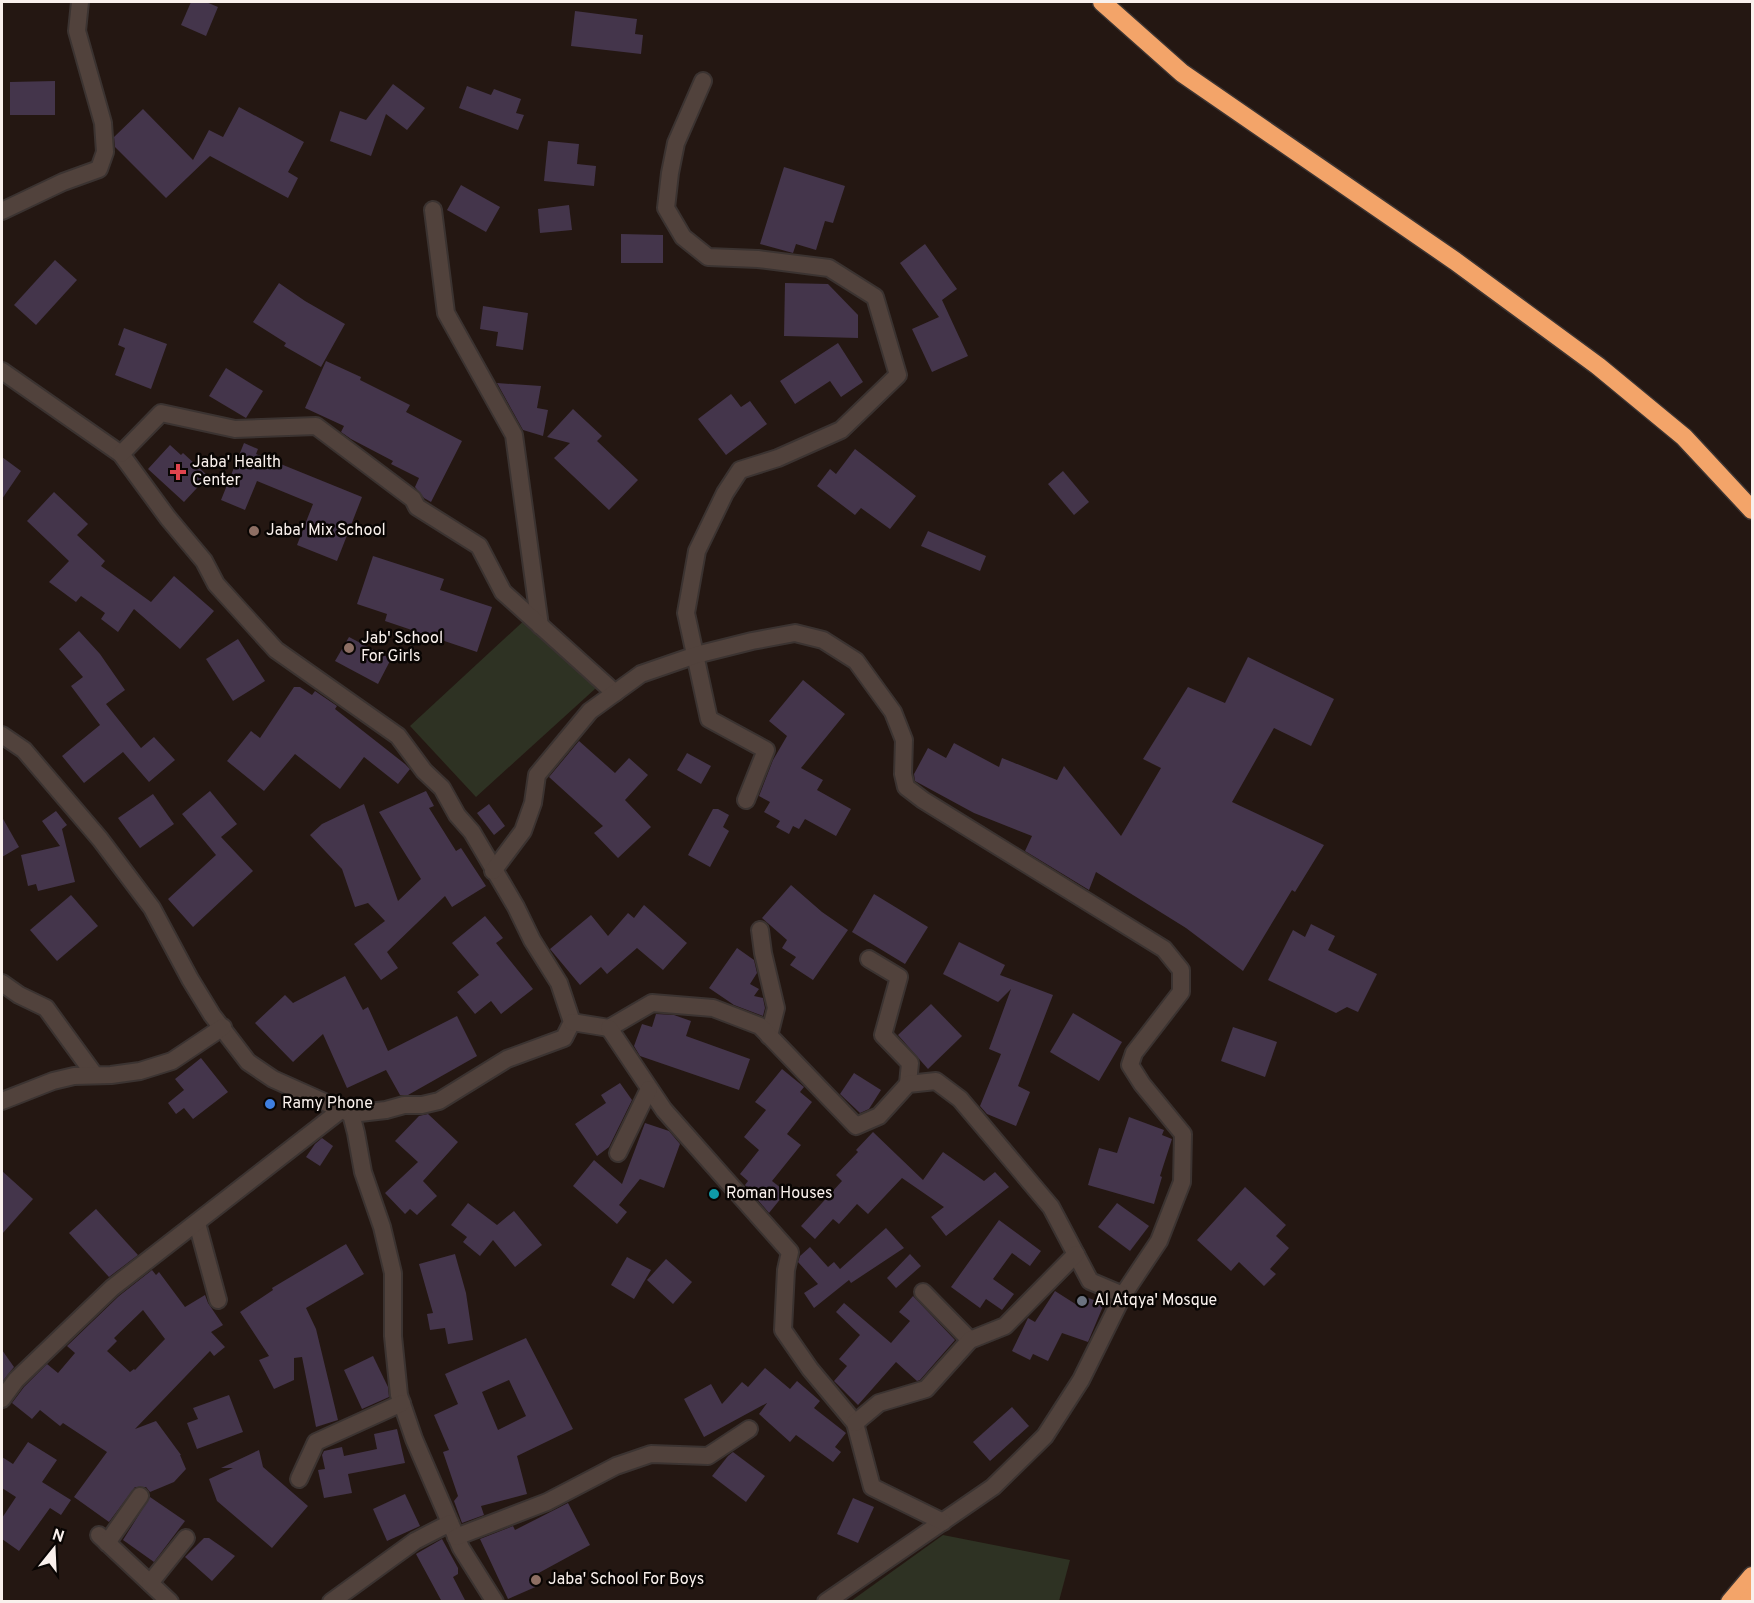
<svg xmlns="http://www.w3.org/2000/svg" width="1754" height="1603" font-family="Overpass,sans-serif">
<style>
.green{fill:#2e3223}
.building{fill:#44354b;fill-rule:evenodd}
.lines{fill:none;stroke-linecap:round;stroke-linejoin:round}
.minor-casing{stroke:#3b3331;stroke-width:20}
.highway-casing{stroke:#3b3331;stroke-width:21}
.minor{stroke:#51423c;stroke-width:16}
.highway{stroke:#f3a469;stroke-width:18}
.health-dot{fill:#e0444e;stroke:#090503;stroke-width:2}
.education-dot{fill:#8d6e63;stroke:#090503;stroke-width:2}
.shop-dot{fill:#3f7fe0;stroke:#090503;stroke-width:2}
.culture-dot{fill:#0f9aa8;stroke:#090503;stroke-width:2}
.worship-dot{fill:#6b7280;stroke:#090503;stroke-width:2}
.labels{text-anchor:middle;dominant-baseline:central;stroke-width:5;stroke-linejoin:round;paint-order:stroke}
.poi-label{font-size:16px;fill:#f9f0ec;stroke:#090503;text-anchor:start}
</style>
<rect width="100%" height="100%" fill="#241712"/>
<g class="green">
<path d="M 529,616 L 596,688 L 476,797 L 410,726 Z"/>
<path d="M 943,1535 L 1070,1560 L 1059,1601 L 851,1601 Z"/>
</g>
<g class="building">
<path d="M 191,2 L 206,2 L 218,7 L 206,36 L 181,25 Z"/>
<path d="M 575,11 L 637,19 L 635,34 L 643,35 L 641,54 L 571,46 Z"/>
<path d="M 55,81 L 55,115 L 10,115 L 10,82 Z"/>
<path d="M 393,84 L 425,108 L 407,130 L 386,114 L 371,156 L 330,141 L 340,111 L 366,120 Z"/>
<path d="M 467,86 L 491,95 L 494,89 L 521,99 L 516,113 L 524,115 L 518,130 L 459,108 Z"/>
<path d="M 239,107 L 304,142 L 288,172 L 298,178 L 288,198 L 210,156 L 166,198 L 115,147 L 114,137 L 143,109 L 193,160 L 209,130 L 223,137 Z"/>
<path d="M 548,141 L 579,144 L 577,164 L 596,166 L 594,186 L 544,181 Z"/>
<path d="M 784,167 L 845,186 L 833,223 L 825,221 L 816,250 L 796,244 L 793,253 L 760,244 Z"/>
<path d="M 461,185 L 500,207 L 486,232 L 447,210 Z"/>
<path d="M 569,205 L 572,230 L 540,233 L 538,209 Z"/>
<path d="M 621,234 L 663,235 L 663,263 L 621,263 Z"/>
<path d="M 925,244 L 957,289 L 942,300 L 968,356 L 932,372 L 912,329 L 939,317 L 900,263 Z"/>
<path d="M 55,260 L 77,280 L 36,325 L 14,305 Z"/>
<path d="M 279,283 L 305,301 L 345,324 L 321,367 L 284,346 L 286,343 L 253,322 Z"/>
<path d="M 785,283 L 828,284 L 858,315 L 858,338 L 784,336 Z"/>
<path d="M 483,306 L 528,313 L 523,350 L 496,346 L 498,332 L 480,329 Z"/>
<path d="M 124,328 L 167,344 L 151,389 L 115,375 L 125,348 L 118,345 Z"/>
<path d="M 838,343 L 863,382 L 841,397 L 830,381 L 795,404 L 780,381 Z"/>
<path d="M 326,361 L 361,377 L 360,380 L 410,405 L 406,412 L 462,441 L 431,502 L 424,498 L 415,487 L 419,478 L 391,464 L 393,461 L 351,439 L 341,432 L 344,426 L 305,408 Z"/>
<path d="M 226,368 L 263,391 L 246,418 L 209,396 Z"/>
<path d="M 497,383 L 541,386 L 537,408 L 548,410 L 543,436 L 523,430 Z"/>
<path d="M 731,394 L 741,407 L 750,401 L 767,424 L 726,455 L 698,419 Z"/>
<path d="M 573,409 L 602,436 L 597,441 L 638,480 L 609,510 L 554,458 L 570,443 L 547,437 Z"/>
<path d="M 244,443 L 258,449 L 256,454 L 362,497 L 337,561 L 297,545 L 313,504 L 257,481 L 245,510 L 221,500 Z"/>
<path d="M 170,445 L 181,455 L 183,453 L 208,476 L 184,502 L 148,469 Z"/>
<path d="M 855,449 L 916,496 L 890,529 L 861,508 L 855,515 L 817,486 L 830,469 L 836,474 Z"/>
<path d="M 2,457 L 21,471 L 2,499 Z"/>
<path d="M 1063,471 L 1089,502 L 1074,515 L 1048,484 Z"/>
<path d="M 54,492 L 88,524 L 77,535 L 105,561 L 101,566 L 151,602 L 174,576 L 214,611 L 180,649 L 134,609 L 118,632 L 101,619 L 105,613 L 81,596 L 76,602 L 49,582 L 69,561 L 27,521 Z"/>
<path d="M 928,531 L 986,556 L 980,571 L 921,546 Z"/>
<path d="M 373,556 L 444,579 L 440,590 L 492,607 L 477,652 L 385,621 L 387,614 L 357,604 Z"/>
<path d="M 79,631 L 100,654 L 125,690 L 106,704 L 141,748 L 154,737 L 175,760 L 149,782 L 123,752 L 84,783 L 62,756 L 100,725 L 71,686 L 83,677 L 59,649 Z"/>
<path d="M 349,637 L 391,659 L 378,684 L 335,661 Z"/>
<path d="M 238,639 L 265,681 L 233,701 L 206,659 Z"/>
<path d="M 1248,657 L 1334,699 L 1311,746 L 1274,728 L 1232,802 L 1324,845 L 1295,892 L 1292,890 L 1243,971 L 1186,928 L 1096,872 L 1089,890 L 1025,851 L 1032,836 L 974,813 L 915,781 L 914,774 L 928,748 L 946,758 L 954,743 L 999,767 L 1002,758 L 1057,780 L 1064,766 L 1121,836 L 1161,768 L 1143,759 L 1188,687 L 1225,703 Z"/>
<path d="M 803,680 L 845,714 L 801,768 L 823,780 L 817,790 L 851,809 L 836,836 L 805,819 L 799,829 L 793,826 L 789,834 L 776,827 L 780,821 L 764,812 L 770,802 L 759,796 L 773,760 L 787,736 L 769,721 Z"/>
<path d="M 294,687 L 300,687 L 312,695 L 315,691 L 337,706 L 335,709 L 405,764 L 410,769 L 398,784 L 364,757 L 340,789 L 295,754 L 264,791 L 227,761 L 251,731 L 260,738 Z"/>
<path d="M 579,741 L 615,773 L 629,758 L 648,775 L 625,800 L 651,827 L 618,858 L 594,833 L 603,826 L 549,777 Z"/>
<path d="M 687,753 L 711,766 L 701,784 L 677,770 Z"/>
<path d="M 210,791 L 237,824 L 221,837 L 253,871 L 193,927 L 168,899 L 216,855 L 182,814 Z"/>
<path d="M 426,791 L 434,806 L 429,808 L 456,851 L 461,848 L 486,886 L 452,907 L 445,896 L 387,952 L 398,968 L 381,980 L 354,944 L 385,921 L 368,903 L 355,907 L 342,869 L 310,835 L 322,824 L 364,804 L 398,901 L 421,879 L 379,812 Z"/>
<path d="M 153,794 L 174,824 L 140,848 L 118,818 Z"/>
<path d="M 489,804 L 505,826 L 494,835 L 477,813 Z"/>
<path d="M 713,809 L 718,809 L 729,815 L 723,827 L 729,831 L 710,867 L 688,855 Z"/>
<path d="M 56,811 L 67,825 L 62,829 L 75,882 L 38,891 L 36,884 L 28,886 L 21,855 L 60,846 L 42,821 Z"/>
<path d="M 2,817 L 19,847 L 2,857 Z"/>
<path d="M 791,885 L 822,912 L 848,930 L 813,980 L 790,965 L 796,957 L 782,948 L 787,940 L 762,918 Z"/>
<path d="M 874,894 L 928,927 L 905,964 L 852,932 Z"/>
<path d="M 71,895 L 98,926 L 57,961 L 30,930 Z"/>
<path d="M 644,905 L 687,943 L 663,970 L 637,948 L 607,974 L 601,967 L 580,985 L 550,949 L 591,915 L 608,936 L 628,913 L 634,918 Z"/>
<path d="M 485,916 L 503,938 L 496,943 L 533,989 L 501,1014 L 491,1001 L 475,1014 L 457,992 L 479,975 L 452,943 Z"/>
<path d="M 1311,924 L 1335,936 L 1328,950 L 1377,974 L 1358,1012 L 1347,1007 L 1336,1013 L 1268,980 L 1293,930 L 1305,937 Z"/>
<path d="M 959,942 L 1005,965 L 1000,975 L 1053,995 L 1018,1086 L 1030,1092 L 1016,1126 L 987,1114 L 980,1106 L 1001,1054 L 989,1049 L 1011,989 L 998,1002 L 943,974 Z"/>
<path d="M 737,948 L 754,960 L 757,973 L 750,984 L 759,989 L 754,996 L 763,998 L 765,1008 L 763,1016 L 734,1005 L 709,988 Z"/>
<path d="M 345,976 L 363,1010 L 368,1007 L 388,1051 L 457,1016 L 477,1056 L 408,1095 L 400,1095 L 386,1070 L 347,1088 L 323,1034 L 293,1062 L 255,1023 L 285,995 L 293,1003 Z"/>
<path d="M 931,1004 L 962,1036 L 928,1069 L 898,1035 Z"/>
<path d="M 1073,1013 L 1122,1042 L 1099,1081 L 1050,1052 Z"/>
<path d="M 656,1014 L 674,1015 L 691,1021 L 686,1036 L 750,1059 L 739,1090 L 640,1056 L 634,1046 L 642,1024 L 652,1027 Z"/>
<path d="M 1233,1027 L 1277,1042 L 1265,1077 L 1221,1061 Z"/>
<path d="M 201,1058 L 228,1092 L 193,1119 L 184,1108 L 176,1114 L 168,1103 L 184,1090 L 175,1079 Z"/>
<path d="M 782,1069 L 804,1087 L 800,1092 L 812,1102 L 787,1134 L 801,1145 L 772,1181 L 786,1192 L 769,1213 L 745,1185 L 748,1181 L 740,1174 L 759,1150 L 744,1137 L 766,1110 L 755,1102 Z"/>
<path d="M 854,1073 L 881,1090 L 869,1109 L 860,1113 L 840,1094 Z"/>
<path d="M 620,1083 L 632,1100 L 609,1147 L 597,1156 L 575,1124 L 606,1103 L 601,1095 Z"/>
<path d="M 428,1114 L 458,1142 L 423,1181 L 437,1196 L 417,1215 L 410,1209 L 405,1214 L 385,1193 L 418,1162 L 395,1141 L 419,1116 Z"/>
<path d="M 1129,1117 L 1164,1130 L 1162,1135 L 1172,1139 L 1160,1176 L 1162,1177 L 1154,1204 L 1088,1185 L 1099,1148 L 1117,1153 Z"/>
<path d="M 645,1123 L 669,1131 L 680,1144 L 664,1188 L 640,1179 L 619,1205 L 627,1212 L 617,1224 L 573,1186 L 594,1160 L 622,1184 Z"/>
<path d="M 873,1132 L 923,1180 L 943,1152 L 984,1181 L 995,1172 L 1009,1187 L 946,1236 L 931,1217 L 944,1207 L 902,1178 L 868,1214 L 857,1204 L 839,1224 L 833,1219 L 815,1239 L 801,1226 L 842,1181 L 836,1175 L 858,1152 L 856,1150 Z"/>
<path d="M 322,1138 L 333,1146 L 320,1166 L 306,1157 L 315,1144 Z"/>
<path d="M 2,1171 L 33,1199 L 2,1234 Z"/>
<path d="M 1245,1187 L 1286,1225 L 1276,1236 L 1289,1248 L 1270,1269 L 1276,1274 L 1264,1286 L 1239,1262 L 1231,1271 L 1197,1240 Z"/>
<path d="M 468,1203 L 497,1225 L 514,1211 L 542,1245 L 515,1267 L 493,1240 L 480,1256 L 463,1242 L 467,1237 L 451,1225 Z"/>
<path d="M 1117,1203 L 1149,1226 L 1130,1251 L 1098,1227 Z"/>
<path d="M 96,1209 L 138,1255 L 109,1277 L 69,1233 Z"/>
<path d="M 999,1220 L 1041,1251 L 1030,1266 L 1012,1253 L 993,1279 L 1014,1294 L 1002,1310 L 986,1299 L 980,1308 L 951,1287 Z"/>
<path d="M 886,1228 L 904,1248 L 851,1283 L 849,1280 L 814,1308 L 804,1293 L 818,1284 L 798,1262 L 800,1256 L 810,1247 L 828,1267 L 834,1262 L 840,1269 Z"/>
<path d="M 346,1244 L 364,1274 L 306,1308 L 316,1329 L 338,1420 L 316,1427 L 302,1357 L 294,1358 L 294,1380 L 274,1389 L 259,1360 L 269,1356 L 240,1312 L 273,1290 L 272,1288 Z"/>
<path d="M 455,1254 L 466,1293 L 473,1340 L 448,1344 L 445,1328 L 430,1330 L 427,1314 L 433,1313 L 419,1264 Z"/>
<path d="M 910,1254 L 921,1266 L 896,1288 L 887,1278 Z"/>
<path d="M 627,1257 L 651,1270 L 634,1299 L 611,1285 Z"/>
<path d="M 666,1259 L 692,1282 L 673,1304 L 647,1280 Z"/>
<path d="M 152,1270 L 156,1275 L 159,1272 L 185,1307 L 205,1295 L 208,1303 L 223,1325 L 211,1332 L 225,1347 L 214,1356 L 210,1351 L 135,1429 L 156,1421 L 181,1455 L 180,1455 L 186,1469 L 174,1482 L 150,1492 L 146,1487 L 135,1487 L 109,1522 L 74,1497 L 107,1452 L 63,1423 L 60,1426 L 40,1410 L 32,1419 L 12,1403 L 24,1387 L 47,1364 L 58,1373 L 75,1353 L 67,1346 L 119,1296 ZM 143,1310 L 165,1339 L 135,1370 L 134,1369 L 130,1372 L 107,1351 L 117,1341 L 114,1338 Z"/>
<path d="M 1055,1291 L 1077,1305 L 1081,1295 L 1104,1304 L 1088,1342 L 1062,1333 L 1048,1361 L 1033,1354 L 1030,1360 L 1012,1351 L 1028,1318 L 1035,1322 Z"/>
<path d="M 913,1296 L 955,1340 L 920,1380 L 917,1381 L 896,1362 L 858,1405 L 834,1381 L 847,1366 L 839,1359 L 860,1335 L 836,1312 L 844,1303 L 891,1343 L 910,1321 L 899,1312 Z"/>
<path d="M 526,1338 L 573,1429 L 517,1456 L 527,1494 L 481,1506 L 484,1515 L 462,1523 L 454,1501 L 458,1496 L 443,1452 L 449,1450 L 434,1415 L 458,1404 L 445,1374 ZM 509,1380 L 526,1416 L 498,1430 L 482,1392 Z"/>
<path d="M 2,1350 L 14,1367 L 2,1382 Z"/>
<path d="M 373,1356 L 388,1387 L 389,1397 L 362,1409 L 344,1370 Z"/>
<path d="M 765,1368 L 790,1389 L 797,1381 L 820,1401 L 814,1408 L 846,1433 L 835,1447 L 841,1452 L 833,1462 L 796,1435 L 790,1442 L 759,1414 L 767,1403 L 704,1437 L 684,1399 L 711,1384 L 722,1404 L 742,1382 L 748,1387 Z"/>
<path d="M 229,1395 L 243,1432 L 197,1449 L 187,1423 L 198,1419 L 193,1408 Z"/>
<path d="M 1012,1407 L 1029,1426 L 990,1461 L 973,1442 Z"/>
<path d="M 397,1429 L 405,1463 L 348,1474 L 352,1493 L 324,1498 L 318,1470 L 325,1469 L 322,1455 L 324,1451 L 342,1447 L 344,1456 L 377,1449 L 374,1434 Z"/>
<path d="M 28,1442 L 57,1460 L 42,1482 L 71,1500 L 61,1515 L 50,1508 L 19,1551 L 2,1539 L 2,1518 L 16,1497 L 2,1488 L 2,1457 L 13,1464 Z"/>
<path d="M 259,1450 L 263,1467 L 308,1506 L 272,1548 L 217,1501 L 209,1479 L 233,1468 L 221,1468 Z"/>
<path d="M 733,1452 L 765,1476 L 746,1502 L 712,1476 L 728,1456 Z"/>
<path d="M 405,1494 L 420,1526 L 387,1541 L 373,1509 Z"/>
<path d="M 150,1497 L 185,1521 L 154,1562 L 123,1540 Z"/>
<path d="M 853,1498 L 874,1507 L 858,1543 L 837,1534 Z"/>
<path d="M 568,1503 L 590,1545 L 535,1575 L 540,1585 L 508,1599 L 480,1539 L 513,1526 L 515,1530 Z"/>
<path d="M 204,1538 L 209,1538 L 235,1556 L 212,1581 L 185,1557 Z"/>
<path d="M 442,1539 L 458,1568 L 458,1574 L 453,1577 L 466,1602 L 442,1602 L 416,1554 Z"/>
</g>
<g class="lines">
<defs>
<g id="minor">
<path d="M 703,81 L 676,143 L 670,173 L 666,208 L 683,237 L 708,257 L 758,259 L 829,268 L 875,297 L 898,375 L 841,430 L 778,458 L 740,470 L 725,493 L 697,551 L 686,613 L 709,719 L 766,750 L 746,800"/>
<path d="M 433,210 L 446,313 L 514,435 L 540,626"/>
<path d="M 2,211 L 63,182 L 99,169 L 105,152 L 103,123 L 77,31 L 80,2"/>
<path d="M 2,371 L 121,454 L 168,518 L 204,561 L 216,584 L 276,650 L 398,736 L 424,771 L 442,788 L 457,815 L 472,832 L 516,907 L 532,940 L 559,983 L 572,1022 L 564,1038 L 507,1059 L 439,1101 L 422,1105 L 404,1105 L 386,1110 L 351,1114 L 273,1079 L 248,1062 L 212,1015 L 190,979 L 152,908 L 100,839 L 24,750 L 2,735"/>
<path d="M 121,454 L 161,413 L 235,429 L 316,426 L 413,499 L 417,507 L 479,546 L 503,592 L 615,693"/>
<path d="M 493,871 L 523,831 L 533,803 L 537,775 L 590,711 L 641,674 L 696,655 L 752,641 L 795,633 L 823,640 L 856,661 L 893,712 L 904,740 L 903,774 L 906,787 L 923,800 L 1164,949 L 1181,970 L 1181,992 L 1134,1053 L 1130,1065 L 1142,1084 L 1183,1134 L 1182,1182 L 1159,1241 L 1123,1295 L 1081,1380 L 1045,1436 L 993,1487 L 826,1602"/>
<path d="M 760,930 L 763,953 L 776,1008 L 769,1036"/>
<path d="M 869,959 L 899,977 L 883,1035 L 910,1063 L 908,1084"/>
<path d="M 2,983 L 19,995 L 46,1008 L 94,1074"/>
<path d="M 572,1022 L 609,1028 L 652,1003 L 713,1008 L 760,1026 L 856,1126 L 879,1116 L 908,1084 L 936,1081 L 960,1099 L 1051,1207 L 1090,1281 L 1123,1295"/>
<path d="M 609,1028 L 664,1110 L 790,1252 L 786,1270 L 783,1330 L 810,1369 L 855,1423 L 872,1487 L 943,1522"/>
<path d="M 2,1101 L 53,1081 L 74,1076 L 111,1075 L 140,1071 L 172,1061 L 223,1027"/>
<path d="M 351,1114 L 356,1133 L 363,1172 L 382,1227 L 393,1273 L 393,1336 L 399,1395 L 414,1439 L 461,1548 L 495,1602"/>
<path d="M 618,1153 L 649,1089"/>
<path d="M 197,1223 L 218,1300"/>
<path d="M 923,1292 L 970,1340"/>
<path d="M 2,1399 L 16,1380 L 112,1288 L 341,1110"/>
<path d="M 855,1423 L 879,1403 L 926,1389 L 970,1340 L 1005,1326 L 1076,1254"/>
<path d="M 299,1479 L 316,1442 L 402,1403"/>
<path d="M 99,1535 L 170,1602"/>
<path d="M 456,1537 L 547,1502 L 616,1466 L 651,1454 L 708,1456 L 749,1429"/>
<path d="M 107,1543 L 140,1496"/>
<path d="M 150,1583 L 186,1538"/>
<path d="M 331,1602 L 415,1541 L 450,1523"/>
</g>
<g id="highway">
<path d="M 1102,2 L 1182,73 L 1455,261 L 1598,366 L 1684,437 L 1752,510"/>
<path d="M 1730,1602 L 1752,1576"/>
<path d="M 1748,1602 L 1752,1597"/>
</g>
</defs>
<use href="#minor" class="minor-casing"/>
<use href="#highway" class="highway-casing"/>
<use href="#minor" class="minor"/>
<use href="#highway" class="highway"/>
</g>
<path class="health-dot" d="M175 463h6v6h6v6h-6v6h-6v-6h-6v-6h6z"/>
<g class="education-dot">
<circle cx="254" cy="531" r="6"/>
<circle cx="349" cy="648" r="6"/>
<circle cx="536" cy="1580" r="6"/>
</g>
<circle class="shop-dot" cx="270" cy="1104" r="6"/>
<circle class="culture-dot" cx="714" cy="1194" r="6"/>
<circle class="worship-dot" cx="1082" cy="1301" r="6"/>
<g class="labels">
<g class="poi-label">
<text x="192" y="463">Jaba' Health<tspan x="192" dy="18">Center</tspan></text>
<text x="266" y="531">Jaba' Mix School</text>
<text x="361" y="639">Jab' School<tspan x="361" dy="18">For Girls</tspan></text>
<text x="282" y="1104">Ramy Phone</text>
<text x="726" y="1194">Roman Houses</text>
<text x="1094" y="1301">Al Atqya' Mosque</text>
<text x="548" y="1580">Jaba' School For Boys</text>
</g>
</g>
<rect width="1754" height="1603" fill="none" stroke="#f9f0ec" stroke-width="6"/>
<g transform="translate(54 1549) rotate(18)" stroke="#090503" stroke-width="4.5" paint-order="stroke">
<path d="M0-4.5L10 22L0 15L-10 22Z" fill="#f9f0ec"/>
<text y="-9" font-size="16" font-weight="bold" text-anchor="middle" fill="#f9f0ec">N</text>
</g>
</svg>
